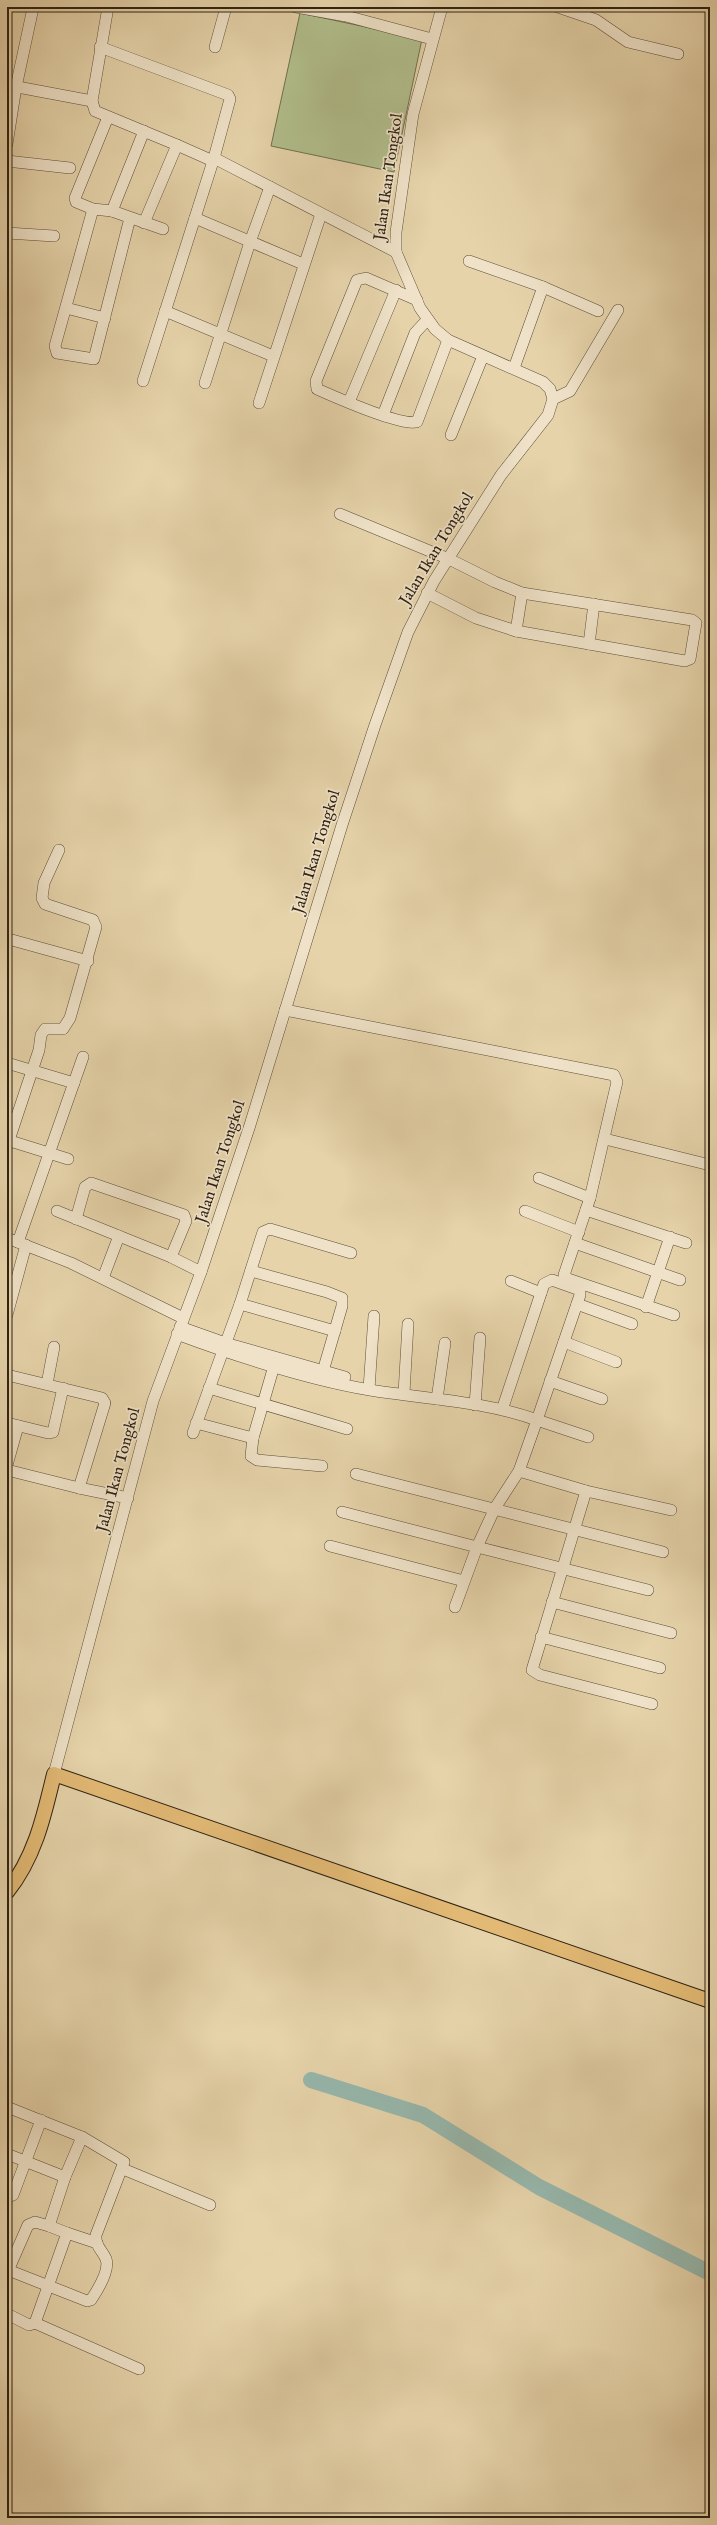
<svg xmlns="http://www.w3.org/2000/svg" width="717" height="2525" font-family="'IM FELL English',serif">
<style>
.green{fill:#b1be8c;stroke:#707050}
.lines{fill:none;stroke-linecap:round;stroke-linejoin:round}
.river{stroke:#96b7ac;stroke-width:16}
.minor-casing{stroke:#5d4e39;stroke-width:12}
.major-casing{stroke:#2f2213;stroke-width:16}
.minor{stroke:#efe2c8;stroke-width:11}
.major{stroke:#e3ba75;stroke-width:14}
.labels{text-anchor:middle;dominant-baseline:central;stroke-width:3.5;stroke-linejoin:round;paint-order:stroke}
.street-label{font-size:16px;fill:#2f2213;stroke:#efe2c8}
</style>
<rect width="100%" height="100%" fill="#e6d3aa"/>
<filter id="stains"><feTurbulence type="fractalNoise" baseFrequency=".005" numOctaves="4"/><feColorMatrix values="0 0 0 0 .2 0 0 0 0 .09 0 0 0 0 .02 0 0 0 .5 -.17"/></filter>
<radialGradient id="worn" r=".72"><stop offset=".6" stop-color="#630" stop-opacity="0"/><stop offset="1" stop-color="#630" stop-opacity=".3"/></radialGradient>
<path class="green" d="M 300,13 L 422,39 L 394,172 L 271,146 Z"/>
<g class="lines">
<path class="river" d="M 311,2080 L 423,2115 L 539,2187 L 710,2273"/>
<defs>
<g id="minor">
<path d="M 108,7 L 92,101 L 95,111 L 177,145 L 144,223"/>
<path d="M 296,7 L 346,16 L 432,39"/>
<path d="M 558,7 L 596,20 L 628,42 L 678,54"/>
<path d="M 100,47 L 228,95 L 230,99 L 214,158 L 143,381"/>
<path d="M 215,47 L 226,7"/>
<path d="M 7,85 L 92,101"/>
<path d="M 108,117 L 75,198 L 76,202 L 93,209 L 112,211 L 144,131"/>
<path d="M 7,144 L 16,87 L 33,8"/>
<path d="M 177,145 L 213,161"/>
<path d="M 214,158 L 396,252"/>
<path d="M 7,161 L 70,168"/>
<path d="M 93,209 L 55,346 L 57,353 L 94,359 L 130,218"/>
<path d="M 112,211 L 163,229"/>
<path d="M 195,218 L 303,264"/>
<path d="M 7,233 L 54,236"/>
<path d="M 469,261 L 543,287 L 514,368"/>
<path d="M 543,287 L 598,311"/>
<path d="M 417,300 L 366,278 L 357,280 L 316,381 L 317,389 C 335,397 400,426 417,422 L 448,340"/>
<path d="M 66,308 L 105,318"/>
<path d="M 165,311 L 273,356"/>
<path d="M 205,383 L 250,242 L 270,187"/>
<path d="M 553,399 L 570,391 L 618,310"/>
<path d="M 349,402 L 396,290"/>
<path d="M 259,403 L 321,214"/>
<path d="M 383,415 L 415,333 L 427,320"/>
<path d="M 451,435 L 483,356"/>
<path d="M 340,514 L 449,559 L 495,582 L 522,593 L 692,620 L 696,623 L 690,659 L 685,661 L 516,631 L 476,618 L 427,593"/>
<path d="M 516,631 L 522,593"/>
<path d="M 589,644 L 594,604"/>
<path d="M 12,940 L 88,961"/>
<path d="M 285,1010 L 614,1075 L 617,1082 L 590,1198 L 564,1275 L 568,1279 L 674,1315"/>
<path d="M 7,1063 L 74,1083"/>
<path d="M 605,1139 L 710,1165"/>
<path d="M 7,1140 L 68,1159"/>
<path d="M 7,1146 L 39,1050 L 41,1035 L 45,1029 L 63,1029 L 70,1018 L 96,927 L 93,920 L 45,904 L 42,898 L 44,883 L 59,850"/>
<path d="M 539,1178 L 590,1198"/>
<path d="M 586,1210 L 686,1243"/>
<path d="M 57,1211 L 171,1257 L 201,1272"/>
<path d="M 525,1211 L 579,1232"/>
<path d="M 76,1219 L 85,1187 L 91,1183 L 184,1215 L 186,1221 L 171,1257"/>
<path d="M 7,1238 L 71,1263 L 183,1318"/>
<path d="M 18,1242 L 83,1057"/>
<path d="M 575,1243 L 680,1280"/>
<path d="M 251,1271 L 327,1292 L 342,1298 L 342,1306 L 321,1378"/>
<path d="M 103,1278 L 119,1236"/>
<path d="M 511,1281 L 541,1293"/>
<path d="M 240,1304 L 335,1331"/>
<path d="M 577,1304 L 632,1324"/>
<path d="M 646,1307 L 670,1237"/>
<path d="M 7,1315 L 26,1245"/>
<path d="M 180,1327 L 225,1343 L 345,1377"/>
<path d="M 177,1334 C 239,1357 305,1379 370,1390 C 426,1399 484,1401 537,1420 L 580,1295 L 580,1290 L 552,1280 L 544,1284 L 502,1410"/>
<path d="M 564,1342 L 616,1362"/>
<path d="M 276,1359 L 253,1438 L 251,1456 L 257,1460 L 322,1466"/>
<path d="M 7,1375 L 102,1398 L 105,1403 L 79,1488 L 7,1470"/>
<path d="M 550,1381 L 602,1399"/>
<path d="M 47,1384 L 54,1347"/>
<path d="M 209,1388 L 347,1429"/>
<path d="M 369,1389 L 374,1316"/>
<path d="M 404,1393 L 408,1324"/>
<path d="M 437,1399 L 445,1343"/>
<path d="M 475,1405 L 480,1338"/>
<path d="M 7,1423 L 48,1433 L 53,1432 L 63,1388"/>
<path d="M 196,1423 L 253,1438"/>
<path d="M 193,1433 L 240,1304 L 263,1232 L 270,1229 L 351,1253"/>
<path d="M 588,1437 L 537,1420 L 519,1471 L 586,1491 L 671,1510"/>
<path d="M 7,1465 L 18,1426"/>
<path d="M 519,1471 L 495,1508 L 477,1547 L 648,1590"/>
<path d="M 356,1474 L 663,1552"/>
<path d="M 79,1488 L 128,1498"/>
<path d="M 586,1491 L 532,1670 L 540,1675 L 652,1704"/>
<path d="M 342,1512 L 477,1547 L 455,1607"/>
<path d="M 330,1546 L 464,1581"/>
<path d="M 552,1602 L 671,1633"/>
<path d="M 541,1637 L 660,1668"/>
<path d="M 54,1774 L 153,1401 L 201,1272 L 250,1125 L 342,825 L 375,725 L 408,632 L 434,581 L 501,475 L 548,415 L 553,399 L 550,389 L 543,382 L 448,340 L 435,329 L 420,308 L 396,252 L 396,232 L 413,114 L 442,7"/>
<path d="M 7,2107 L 82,2137 L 124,2162 L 96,2235 C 95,2246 102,2250 106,2259 C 110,2270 97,2291 91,2300 L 87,2301 L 8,2270"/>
<path d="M 7,2154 L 65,2177"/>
<path d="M 123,2169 L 210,2205"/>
<path d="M 7,2197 L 13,2195 L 41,2120"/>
<path d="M 67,2233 L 97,2243"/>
<path d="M 7,2273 L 28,2225 L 35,2222 L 49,2226"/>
<path d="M 7,2314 L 29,2325 L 35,2323 L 67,2233 L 49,2226 L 65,2177 L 82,2137"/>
<path d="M 35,2323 L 139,2369"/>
</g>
<path id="major" d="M 7,1892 C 35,1857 44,1816 54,1774 C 273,1848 491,1925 710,2001"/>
</defs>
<use href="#minor" class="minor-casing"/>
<use href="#major" class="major-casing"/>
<use href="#minor" class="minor"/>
<use href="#major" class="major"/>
</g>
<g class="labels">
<g class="street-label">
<text transform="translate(389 177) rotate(-82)">Jalan Ikan Tongkol</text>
<text transform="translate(437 549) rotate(-59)">Jalan Ikan Tongkol</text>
<text transform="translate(317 852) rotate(-73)">Jalan Ikan Tongkol</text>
<text transform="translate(221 1162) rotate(-72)">Jalan Ikan Tongkol</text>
<text transform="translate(119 1470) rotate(-75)">Jalan Ikan Tongkol</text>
</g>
</g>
<rect width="717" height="2525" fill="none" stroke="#e6d3aa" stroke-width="24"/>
<rect x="8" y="8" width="701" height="2509" fill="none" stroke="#2f2213" stroke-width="2"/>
<rect x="12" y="12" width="693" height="2501" fill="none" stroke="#2f2213"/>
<rect width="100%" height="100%" filter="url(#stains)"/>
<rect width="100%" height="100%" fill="url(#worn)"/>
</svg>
